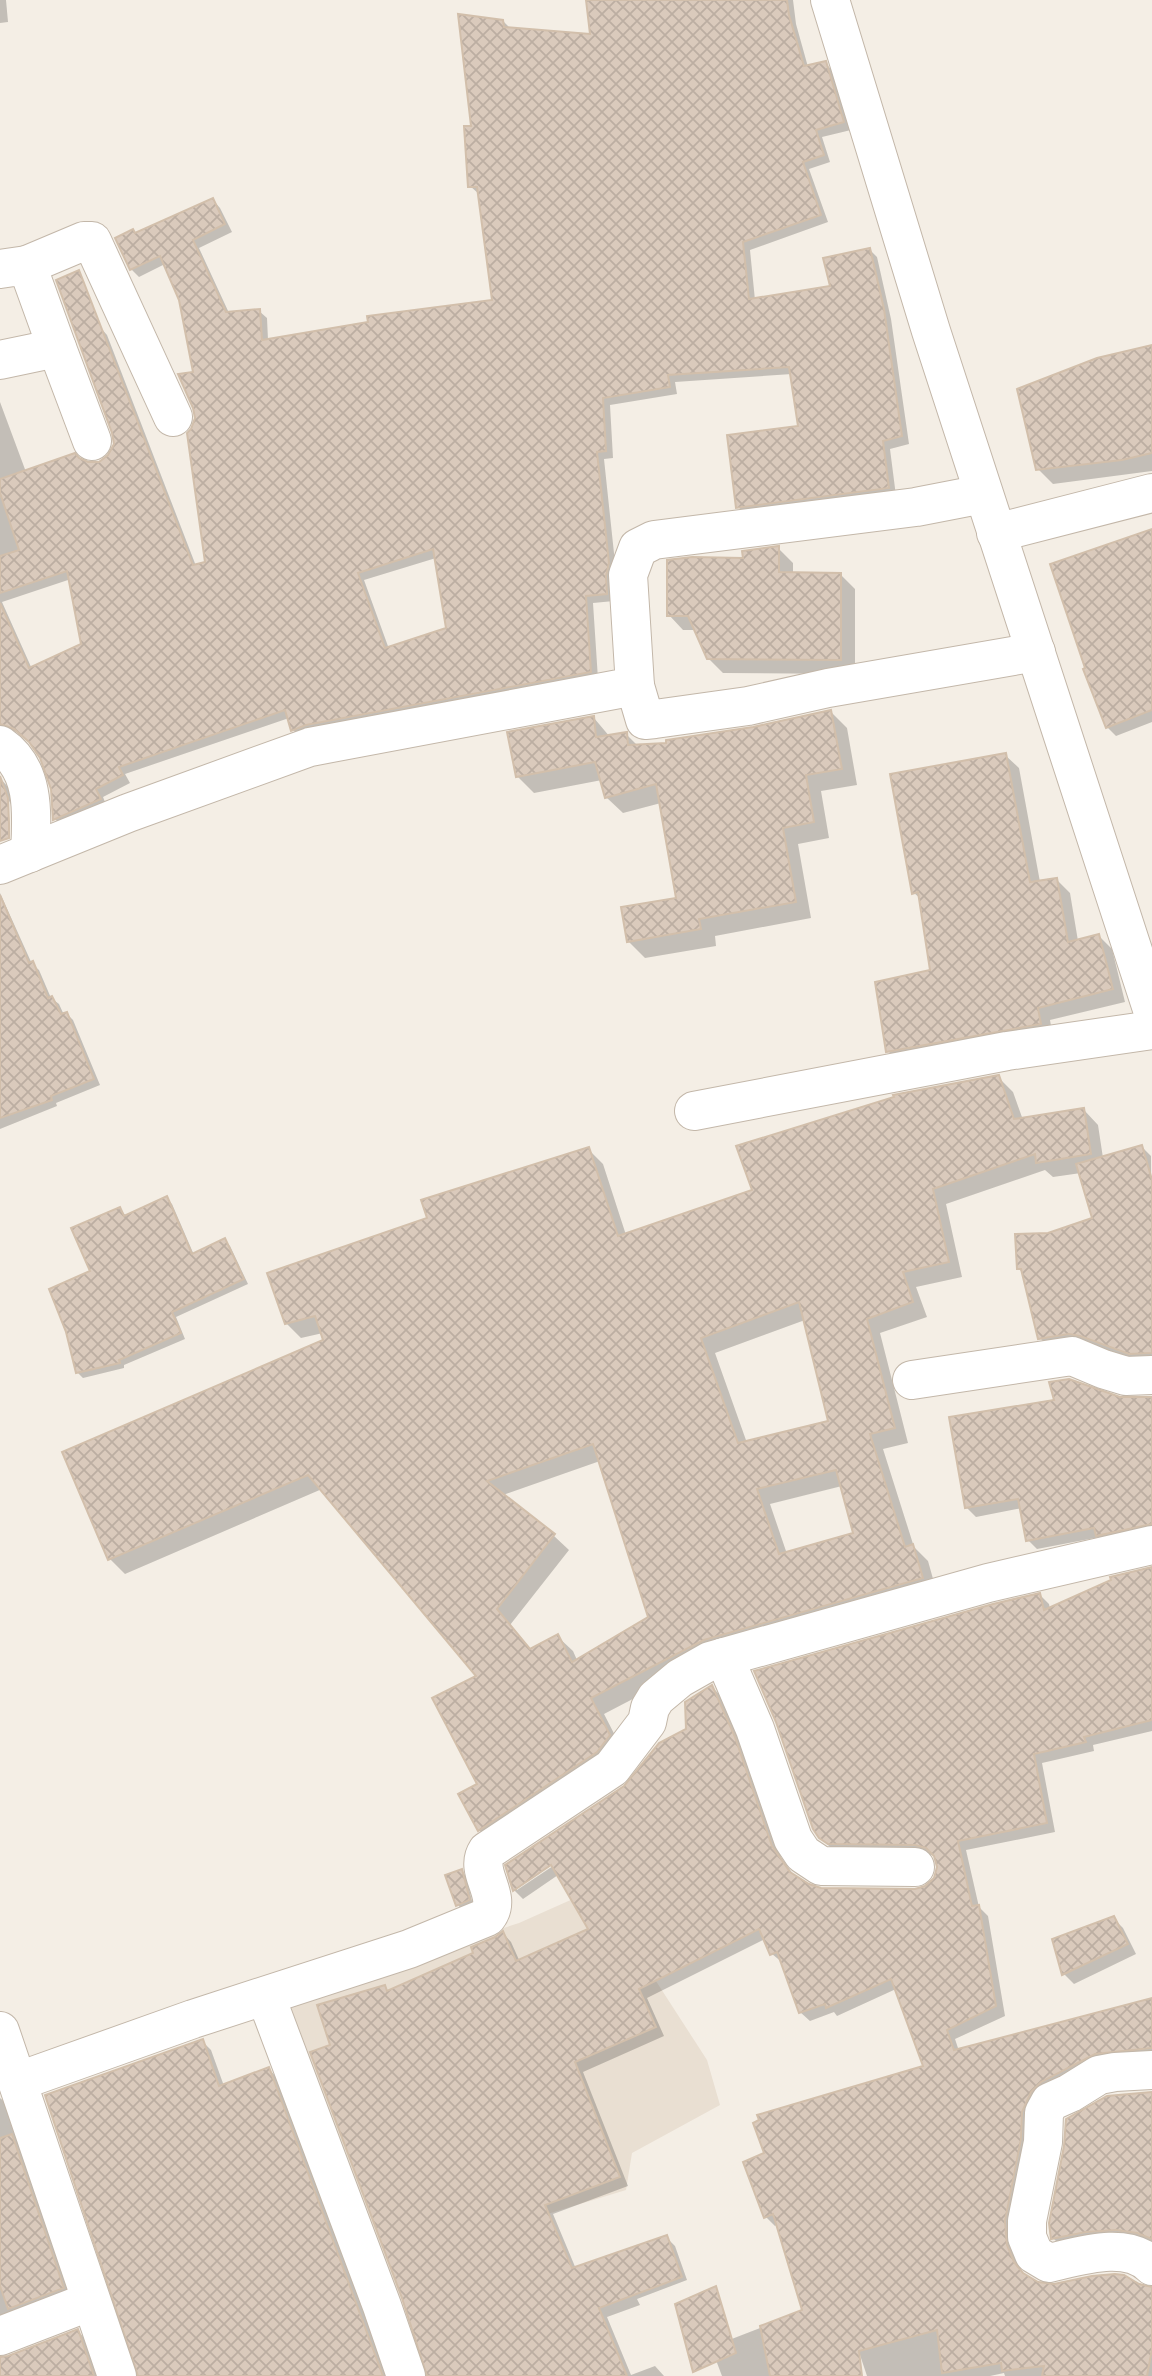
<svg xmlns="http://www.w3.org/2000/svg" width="1152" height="2376" font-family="'DejaVu Sans',sans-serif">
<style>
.residential{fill:#e9dfd2}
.shadow{fill:#0003;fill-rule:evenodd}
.building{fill:url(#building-cross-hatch);stroke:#d2bfab;stroke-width:2;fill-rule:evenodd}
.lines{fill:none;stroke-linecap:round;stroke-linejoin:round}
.minor-casing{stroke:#c3b7a9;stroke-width:40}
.minor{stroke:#fff;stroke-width:38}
</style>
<defs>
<pattern id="building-cross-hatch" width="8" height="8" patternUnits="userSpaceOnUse" patternTransform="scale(1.75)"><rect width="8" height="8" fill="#dacabc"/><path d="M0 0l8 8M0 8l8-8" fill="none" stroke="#bcaea2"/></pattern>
</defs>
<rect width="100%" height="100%" fill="#f4eee5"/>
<path class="residential" d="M 611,1882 L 654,1978 L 707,2060 L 720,2105 L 632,2153 L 626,2190 L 472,2237 L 576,2376 L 413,2376 L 274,2002 L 519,1923 Z"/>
<g class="shadow">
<path d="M 0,0 L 6,0 L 8,22 L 0,23 Z"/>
<path d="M 588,0 L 793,0 L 796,24 L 808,67 L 825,63 L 833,71 L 851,130 L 822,137 L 830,162 L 809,169 L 828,222 L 750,250 L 755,300 L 832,288 L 869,249 L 877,257 L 891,319 L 909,444 L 890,449 L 896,496 L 746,514 L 738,507 L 800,428 L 792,374 L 675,382 L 677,394 L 610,405 L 613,458 L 604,459 L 616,572 L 614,601 L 593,603 L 598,679 L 300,737 L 293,730 L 289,718 L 125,774 L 130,783 L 103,797 L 107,807 L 62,826 L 55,819 L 52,788 L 39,753 L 23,735 L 14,731 L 0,732 L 0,402 L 26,472 L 100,463 L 111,455 L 115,444 L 100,327 L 107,335 L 196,566 L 207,563 L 195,374 L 181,300 L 165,264 L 139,277 L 131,269 L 117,238 L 136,235 L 213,200 L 220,208 L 232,232 L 199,248 L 229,313 L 259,311 L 267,318 L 268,340 L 494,302 L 479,194 L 470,186 L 473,128 L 503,21 L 511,29 L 592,36 ZM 436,558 L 448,629 L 389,649 L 364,580 ZM 71,579 L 83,645 L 32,669 L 2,602 Z"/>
<path d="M 1152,347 L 1152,471 L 1053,484 L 1038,469 Z"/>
<path d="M 1152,536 L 1152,722 L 1116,736 L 1107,727 Z"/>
<path d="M 778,548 L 793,563 L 793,574 L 841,575 L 855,589 L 855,674 L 723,673 L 708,658 L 696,630 L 683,630 L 669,615 L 745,559 Z"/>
<path d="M 831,712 L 847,728 L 857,785 L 821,791 L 829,838 L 798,844 L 811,918 L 715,936 L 716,946 L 645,958 L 628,941 L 678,899 L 661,803 L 623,813 L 606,797 L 602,780 L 534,793 L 518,777 L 594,718 L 610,737 L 626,734 L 638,746 L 668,745 Z"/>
<path d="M 1005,755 L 1019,768 L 1040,882 L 1057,880 L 1070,893 L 1078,941 L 1099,936 L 1112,949 L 1125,1002 L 1050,1020 L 1053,1037 L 901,1064 L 888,1051 L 932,971 L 921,899 L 914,893 Z"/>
<path d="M 0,778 L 8,787 L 14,810 L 2,788 L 0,789 Z"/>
<path d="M 0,893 L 32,964 L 39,970 L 51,998 L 59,1004 L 64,1015 L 67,1014 L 73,1020 L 100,1085 L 56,1103 L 57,1106 L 0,1129 Z"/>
<path d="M 998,1077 L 1013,1092 L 1023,1120 L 1084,1110 L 1098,1125 L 1103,1158 L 1142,1147 L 1151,1156 L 1152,1362 L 1049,1347 L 1040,1338 L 1024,1274 L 1019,1269 L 1049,1234 L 1094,1219 L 1081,1173 L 1053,1177 L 1045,1170 L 946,1204 L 962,1277 L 916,1287 L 927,1317 L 880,1333 L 908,1443 L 883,1449 L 914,1547 L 928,1561 L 937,1593 L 719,1654 L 604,1714 L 623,1751 L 494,1845 L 479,1830 L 479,1677 L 322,1489 L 125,1574 L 110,1559 L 65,1453 L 325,1341 L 323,1333 L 301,1338 L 286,1323 L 429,1219 L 588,1149 L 603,1164 L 626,1235 L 754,1191 ZM 805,1320 L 830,1422 L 747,1443 L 715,1353 ZM 600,1461 L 650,1618 L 577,1660 L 573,1651 L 558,1637 L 531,1650 L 510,1625 L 569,1550 L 554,1536 L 503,1495 ZM 842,1486 L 855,1534 L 787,1554 L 770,1504 Z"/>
<path d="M 167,1199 L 172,1204 L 194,1255 L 225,1241 L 230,1246 L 248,1284 L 176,1317 L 185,1339 L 124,1365 L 124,1368 L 83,1378 L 78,1373 L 93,1272 L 120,1209 L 126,1216 Z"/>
<path d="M 1152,1399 L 1152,1533 L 1107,1544 L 1100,1537 L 1037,1549 L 1028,1540 L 1022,1508 L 976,1517 L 967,1508 L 1126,1400 Z"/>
<path d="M 1152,1569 L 1152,1731 L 1093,1745 L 1094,1751 L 1042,1763 L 1055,1832 L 966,1850 L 979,1907 L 988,1916 L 1005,2016 L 955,2039 L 959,2051 L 1152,2000 L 1152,2057 L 1050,2091 L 1015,2255 L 1022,2273 L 1038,2284 L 1054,2286 L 1130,2279 L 1152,2289 L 1152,2376 L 1005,2376 L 1004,2373 L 990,2376 L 867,2376 L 849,2322 L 849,2376 L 722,2376 L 711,2347 L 804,2311 L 778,2224 L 775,2226 L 766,2217 L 766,2154 L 925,2067 L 896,1989 L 837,2016 L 834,2012 L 810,2021 L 800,2012 L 783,1963 L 772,1954 L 765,1939 L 647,1998 L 664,2036 L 583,2072 L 628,2186 L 553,2214 L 576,2269 L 666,2237 L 675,2246 L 687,2280 L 637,2299 L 640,2305 L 607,2317 L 631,2375 L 655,2366 L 664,2376 L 429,2376 L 332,2046 L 384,1987 L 389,1992 L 475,1954 L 503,1933 L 511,1942 L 520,1962 L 590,1930 L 558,1875 L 523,1899 L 514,1890 L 507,1866 L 626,1787 L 688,1730 L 712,1687 L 721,1696 L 743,1748 L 781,1857 L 795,1877 L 808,1886 L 820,1890 L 915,1891 L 926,1888 L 935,1880 L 939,1867 L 936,1856 L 926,1854 L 830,1847 L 820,1837 L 1040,1595 L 1049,1604 L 1050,1609 ZM 557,1859 L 559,1862 L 517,1890 L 517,1886 Z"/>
<path d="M 461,1871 L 466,1876 L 473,1905 L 462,1910 L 458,1905 Z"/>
<path d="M 1113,1918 L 1123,1928 L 1136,1954 L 1074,1984 L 1064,1974 Z"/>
<path d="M 202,2041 L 211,2050 L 224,2086 L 269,2069 L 278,2079 L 387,2376 L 140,2376 Z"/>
<path d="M 1152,2093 L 1152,2243 L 1062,2247 L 1053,2238 Z"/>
<path d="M 0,2098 L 7,2104 L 72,2297 L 0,2325 Z"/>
<path d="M 78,2331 L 87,2341 L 99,2376 L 0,2376 L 0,2359 Z"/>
</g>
<g class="building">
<path d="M 586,0 L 787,0 L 789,15 L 804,66 L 826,61 L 844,122 L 816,130 L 824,155 L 803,162 L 821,215 L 743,242 L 749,299 L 830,286 L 823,258 L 870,248 L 884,309 L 902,436 L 883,441 L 889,488 L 736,508 L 727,435 L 798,426 L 789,367 L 668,375 L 670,387 L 603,398 L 606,451 L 597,452 L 609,563 L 606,576 L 607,594 L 586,596 L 591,672 L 306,725 L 291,731 L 285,710 L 119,767 L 123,775 L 96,789 L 101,799 L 53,820 L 51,789 L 40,758 L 29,742 L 14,729 L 0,724 L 0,603 L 29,668 L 81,644 L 67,571 L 0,593 L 0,556 L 19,550 L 0,493 L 0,479 L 75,453 L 79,458 L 88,462 L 99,462 L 108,455 L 114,444 L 112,433 L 56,280 L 79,270 L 193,565 L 205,562 L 187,433 L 191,429 L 195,418 L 193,408 L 178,374 L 193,372 L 179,300 L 160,256 L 130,270 L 115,238 L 133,229 L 135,233 L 213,198 L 225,224 L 193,240 L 226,312 L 260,309 L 262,340 L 368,322 L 367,316 L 492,300 L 477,187 L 468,187 L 464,126 L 471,126 L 458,14 L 503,20 L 504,27 L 590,34 ZM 433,549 L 446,628 L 385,648 L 358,573 Z"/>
<path d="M 1152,345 L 1152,453 L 1122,460 L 1036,470 L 1017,389 L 1097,358 Z"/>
<path d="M 1152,529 L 1152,710 L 1106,728 L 1083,669 L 1085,668 L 1050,564 Z"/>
<path d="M 779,546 L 779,572 L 841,573 L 841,660 L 707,659 L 688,616 L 667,616 L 667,560 L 692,557 L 743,558 L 742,551 Z"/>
<path d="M 831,710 L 842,769 L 806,775 L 814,822 L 783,828 L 796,902 L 699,919 L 701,929 L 627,942 L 621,907 L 676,898 L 656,784 L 605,798 L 595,762 L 516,777 L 507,732 L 594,716 L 596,737 L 627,732 L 628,745 L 666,743 L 666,740 L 753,727 Z"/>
<path d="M 1006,753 L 1030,882 L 1057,878 L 1068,942 L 1099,934 L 1113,989 L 1038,1008 L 1041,1024 L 886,1052 L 875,982 L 930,970 L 918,892 L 912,894 L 890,774 Z"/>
<path d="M 0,776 L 8,798 L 9,823 L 9,838 L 0,841 Z"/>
<path d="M 0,895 L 29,963 L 33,961 L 48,998 L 52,996 L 61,1014 L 67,1012 L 94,1079 L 51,1096 L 52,1100 L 0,1118 Z"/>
<path d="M 999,1075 L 1014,1119 L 1084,1108 L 1091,1154 L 1036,1163 L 1035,1154 L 933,1189 L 949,1262 L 903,1272 L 913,1302 L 867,1319 L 895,1428 L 870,1434 L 905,1547 L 913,1544 L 923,1578 L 704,1640 L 591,1698 L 610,1735 L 597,1752 L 478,1831 L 458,1794 L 477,1784 L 432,1698 L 476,1676 L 308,1475 L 108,1560 L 62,1452 L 323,1340 L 315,1316 L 285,1324 L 267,1273 L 427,1218 L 421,1200 L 589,1147 L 618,1236 L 752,1190 L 736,1146 L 894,1097 L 893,1095 ZM 799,1302 L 828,1421 L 738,1443 L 701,1338 ZM 593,1444 L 648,1617 L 572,1662 L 558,1634 L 530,1649 L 497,1609 L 555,1534 L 487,1481 ZM 836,1470 L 853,1533 L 779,1554 L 757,1489 Z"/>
<path d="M 1142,1145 L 1152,1180 L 1152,1353 L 1129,1354 L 1080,1336 L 1069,1334 L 1038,1339 L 1021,1269 L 1017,1269 L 1015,1234 L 1048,1233 L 1092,1218 L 1076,1164 Z"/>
<path d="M 167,1196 L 192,1254 L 225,1238 L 244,1279 L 172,1312 L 181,1333 L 119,1360 L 120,1363 L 76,1373 L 66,1332 L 49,1289 L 90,1271 L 71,1228 L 120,1207 L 124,1216 Z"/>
<path d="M 1069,1379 L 1120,1397 L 1152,1397 L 1152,1524 L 1096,1536 L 1094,1528 L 1026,1541 L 1018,1499 L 965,1508 L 949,1417 L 1054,1400 L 1049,1382 Z"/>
<path d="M 1152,1567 L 1152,1720 L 1084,1737 L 1086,1742 L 1034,1754 L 1047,1823 L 958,1841 L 972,1906 L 979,1905 L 996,2006 L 947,2030 L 954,2050 L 1152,1998 L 1152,2048 L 1095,2054 L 1041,2082 L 1031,2092 L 1022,2112 L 1021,2139 L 1005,2221 L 1007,2245 L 1014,2262 L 1023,2273 L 1038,2282 L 1054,2284 L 1092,2276 L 1115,2274 L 1124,2275 L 1139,2284 L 1152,2287 L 1152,2349 L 1147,2376 L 1042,2376 L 1044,2366 L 1002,2371 L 1001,2363 L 942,2373 L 937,2330 L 859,2351 L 862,2376 L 770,2376 L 760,2326 L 802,2310 L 773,2214 L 764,2218 L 743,2162 L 764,2153 L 753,2123 L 759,2120 L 757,2115 L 923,2066 L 891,1979 L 826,2008 L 825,2004 L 799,2013 L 777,1952 L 770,1955 L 759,1929 L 639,1989 L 656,2027 L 575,2062 L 620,2177 L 545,2205 L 572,2268 L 667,2235 L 682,2277 L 599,2308 L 627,2376 L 427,2376 L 402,2298 L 310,2052 L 330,2045 L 317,2005 L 385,1985 L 387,1991 L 473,1953 L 471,1947 L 495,1937 L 503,1931 L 516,1961 L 588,1929 L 551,1865 L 513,1891 L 505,1865 L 624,1786 L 659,1743 L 686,1729 L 685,1702 L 712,1685 L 735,1737 L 772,1846 L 790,1872 L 809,1884 L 821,1888 L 915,1889 L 925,1886 L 934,1878 L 937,1867 L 934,1856 L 926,1848 L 915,1845 L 828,1844 L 819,1838 L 813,1829 L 776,1722 L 754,1671 L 993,1604 L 1040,1593 L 1044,1610 L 1111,1580 L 1110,1577 Z"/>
<path d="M 462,1869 L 470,1900 L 456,1906 L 445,1875 Z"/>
<path d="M 1114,1916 L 1128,1944 L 1062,1975 L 1052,1939 Z"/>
<path d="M 203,2039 L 219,2086 L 269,2067 L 383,2376 L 138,2376 L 45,2095 Z"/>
<path d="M 1152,2092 L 1152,2239 L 1137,2233 L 1116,2230 L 1086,2232 L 1051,2239 L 1049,2223 L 1064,2146 L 1066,2119 L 1107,2096 Z"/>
<path d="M 12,2134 L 64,2288 L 8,2309 L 0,2286 L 0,2138 Z"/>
<path d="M 716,2286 L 736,2353 L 693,2372 L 675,2304 Z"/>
<path d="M 78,2329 L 94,2376 L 0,2376 L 0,2357 L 8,2356 Z"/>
</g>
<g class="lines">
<defs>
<g id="minor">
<path d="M 830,0 L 931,331 L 1152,1009"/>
<path d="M 27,265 L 84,241 L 92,241 L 173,417"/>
<path d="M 0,269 L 27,265 L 57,348 L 0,360"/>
<path d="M 57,348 L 92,441"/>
<path d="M 996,533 L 1152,493"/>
<path d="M 635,686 L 645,720 L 655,719 L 748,706 L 828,688 L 1036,652"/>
<path d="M 0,745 C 36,770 32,814 30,853"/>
<path d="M 0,865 L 128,813 L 310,747 L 635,686 L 628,575 L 638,548 L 654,540 L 916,507 L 983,494"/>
<path d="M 694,1111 L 1007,1051 L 1152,1030"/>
<path d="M 912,1380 L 1072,1356 L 1103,1369 L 1126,1376 L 1152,1375"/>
<path d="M 724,1657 L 755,1729 L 793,1839 L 803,1854 L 821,1866 L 915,1867"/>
<path d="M 266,1997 L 382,2306 L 406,2376"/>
<path d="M 0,2031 L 117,2376"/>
<path d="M 1152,2070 L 1115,2072 L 1099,2075 L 1070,2093 L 1050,2102 L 1044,2113 L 1043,2142 L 1027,2221 L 1027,2237 L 1034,2254 L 1049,2263 C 1080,2256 1127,2240 1152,2266"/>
<path d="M 19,2081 L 193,2019 L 409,1949 L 487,1917 C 504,1896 473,1872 487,1851 L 612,1768 L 647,1722 L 650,1708 L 656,1698 L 680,1678 L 710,1661 L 988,1583 L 1152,1545"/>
<path d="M 0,2336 L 91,2301"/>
</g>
</defs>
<use href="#minor" class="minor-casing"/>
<use href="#minor" class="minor"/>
</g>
</svg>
